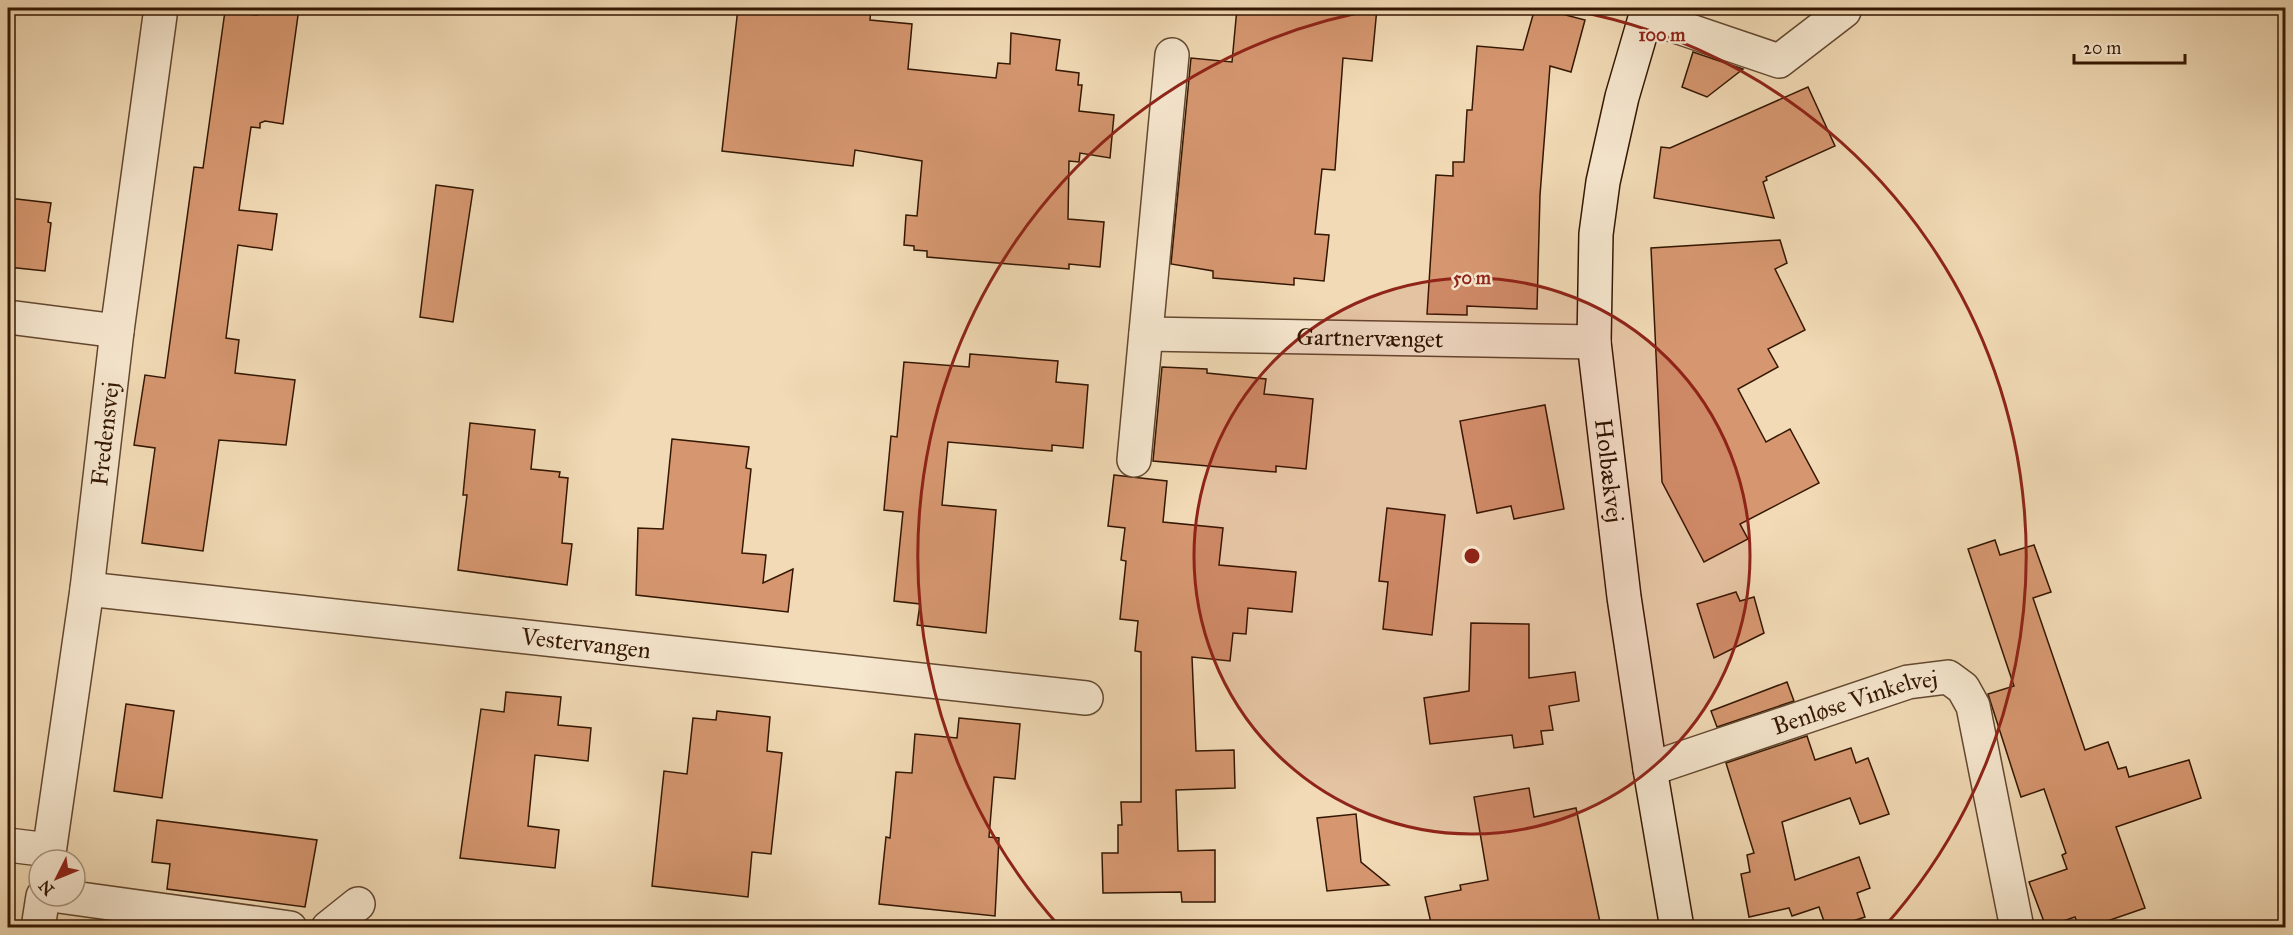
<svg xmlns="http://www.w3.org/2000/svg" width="2293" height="935" font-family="'IM FELL Great Primer',serif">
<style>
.building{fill:#d69770;stroke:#341702;stroke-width:1.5}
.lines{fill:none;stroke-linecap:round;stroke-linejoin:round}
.minor-casing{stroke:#63482f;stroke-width:36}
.secondary-casing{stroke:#341702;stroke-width:36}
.minor{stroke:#f6e7cf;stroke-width:33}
.secondary{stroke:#f6e7cf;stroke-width:33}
.ring{fill:none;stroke:#8f2418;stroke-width:3}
.labels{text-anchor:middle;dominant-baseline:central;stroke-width:5;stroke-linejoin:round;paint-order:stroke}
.street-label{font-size:24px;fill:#341702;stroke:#f6e7cf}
.centre{fill:#8f2418;stroke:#f6e7cf;stroke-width:3}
.ring-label{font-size:18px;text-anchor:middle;font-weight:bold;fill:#8f2418;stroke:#f6e7cf;stroke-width:5;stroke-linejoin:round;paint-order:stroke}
</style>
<rect width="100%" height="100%" fill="#f1dab5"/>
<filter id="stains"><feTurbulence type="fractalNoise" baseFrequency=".00333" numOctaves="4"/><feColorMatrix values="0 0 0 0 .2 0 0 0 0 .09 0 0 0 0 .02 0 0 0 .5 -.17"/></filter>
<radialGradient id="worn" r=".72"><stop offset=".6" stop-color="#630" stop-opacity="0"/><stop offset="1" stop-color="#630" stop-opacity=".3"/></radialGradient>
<g class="building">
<path d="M 258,8 L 299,8 L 283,124 L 265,121 L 260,123 L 260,128 L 251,127 L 239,210 L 277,214 L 272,250 L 238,245 L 226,338 L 239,340 L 235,373 L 295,380 L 286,445 L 219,440 L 203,551 L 142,543 L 155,448 L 134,445 L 145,375 L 165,378 L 194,167 L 203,168 L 225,11 L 257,15 Z"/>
<path d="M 738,8 L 871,8 L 870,20 L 912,24 L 908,69 L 996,78 L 998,63 L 1010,64 L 1011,33 L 1060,40 L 1056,70 L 1079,73 L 1078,85 L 1082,85 L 1079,111 L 1114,115 L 1110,158 L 1080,153 L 1079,162 L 1069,161 L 1068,219 L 1104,222 L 1100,267 L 1069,264 L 1069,269 L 927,257 L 927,251 L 914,250 L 914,246 L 904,245 L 906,215 L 917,216 L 922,161 L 855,150 L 853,166 L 722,151 Z"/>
<path d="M 1237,8 L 1377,8 L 1372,61 L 1343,58 L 1335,170 L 1322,169 L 1315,234 L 1329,235 L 1324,281 L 1294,278 L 1294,285 L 1213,278 L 1213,271 L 1171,264 L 1191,58 L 1232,62 Z"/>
<path d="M 1535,8 L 1554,8 L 1554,12 L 1585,20 L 1571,72 L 1550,66 L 1540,195 L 1537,309 L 1467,306 L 1467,315 L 1427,314 L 1436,175 L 1453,176 L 1453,162 L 1464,162 L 1467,110 L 1472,110 L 1477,46 L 1523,50 Z"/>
<path d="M 1693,52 L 1743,69 L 1707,97 L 1682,87 Z"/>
<path d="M 1808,87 L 1835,146 L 1766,177 L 1767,180 L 1763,182 L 1774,218 L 1654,198 L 1661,147 L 1670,148 Z"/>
<path d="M 436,185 L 473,190 L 453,322 L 420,317 Z"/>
<path d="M 8,198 L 51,203 L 48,222 L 51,223 L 45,271 L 8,267 Z"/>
<path d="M 1780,240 L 1787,263 L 1775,269 L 1805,330 L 1768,349 L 1778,367 L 1738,389 L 1766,442 L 1790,429 L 1819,483 L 1740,524 L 1748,539 L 1704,562 L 1662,482 L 1651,248 Z"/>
<path d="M 970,354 L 1058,361 L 1056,382 L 1088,385 L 1083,448 L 1052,445 L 1052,451 L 948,442 L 942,505 L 996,510 L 986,633 L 917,625 L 920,604 L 894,601 L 903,512 L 884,510 L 891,436 L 897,437 L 904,362 L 969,367 Z"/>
<path d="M 1162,367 L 1207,369 L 1207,373 L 1266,379 L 1264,394 L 1313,399 L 1306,469 L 1276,466 L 1276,472 L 1153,461 Z"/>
<path d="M 1545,405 L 1564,509 L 1514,519 L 1511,506 L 1477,513 L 1460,421 Z"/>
<path d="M 470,423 L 535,430 L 531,469 L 560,472 L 559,477 L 568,478 L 562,543 L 572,544 L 567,585 L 458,570 L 467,495 L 463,495 Z"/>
<path d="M 672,439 L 749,447 L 746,468 L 751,469 L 742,553 L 766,555 L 763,583 L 793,569 L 788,612 L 636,595 L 638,528 L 663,529 Z"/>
<path d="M 1114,475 L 1167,481 L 1163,522 L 1223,528 L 1219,565 L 1296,572 L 1292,612 L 1248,608 L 1246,634 L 1233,633 L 1230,661 L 1192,657 L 1196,751 L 1234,750 L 1235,788 L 1176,790 L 1178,851 L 1215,850 L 1215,902 L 1182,902 L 1181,892 L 1103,893 L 1102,853 L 1118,853 L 1118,825 L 1122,825 L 1121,802 L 1141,802 L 1141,652 L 1135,651 L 1138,621 L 1120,619 L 1126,561 L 1121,560 L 1125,528 L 1108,526 Z"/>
<path d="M 1387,508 L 1445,515 L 1432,635 L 1383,629 L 1388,582 L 1379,581 Z"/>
<path d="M 1995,540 L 2000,555 L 2034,545 L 2051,592 L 2033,598 L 2085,750 L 2108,742 L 2118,769 L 2126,767 L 2129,777 L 2189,760 L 2201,798 L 2116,827 L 2145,908 L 2090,927 L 2079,927 L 2075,917 L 2046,927 L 2029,882 L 2067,869 L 2062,855 L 2066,853 L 2044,789 L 2021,797 L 1988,694 L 2014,686 L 1968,549 Z"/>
<path d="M 1736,592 L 1740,601 L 1754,597 L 1764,633 L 1714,658 L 1697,604 Z"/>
<path d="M 1471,623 L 1529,624 L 1529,678 L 1575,672 L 1579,701 L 1549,706 L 1553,730 L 1541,731 L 1543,744 L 1514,748 L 1512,735 L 1430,744 L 1424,698 L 1469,691 Z"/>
<path d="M 1787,682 L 1794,701 L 1717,727 L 1711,711 Z"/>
<path d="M 506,692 L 561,697 L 558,725 L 591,728 L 588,761 L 535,755 L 528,826 L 559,830 L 555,868 L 460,858 L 481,709 L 504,712 Z"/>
<path d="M 126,704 L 174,711 L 162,798 L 114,791 Z"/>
<path d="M 717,711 L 770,717 L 767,751 L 782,753 L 771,854 L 752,852 L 748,897 L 652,886 L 664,771 L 687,774 L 693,718 L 716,720 Z"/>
<path d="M 959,718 L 1020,724 L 1015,779 L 994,777 L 989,837 L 999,838 L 995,916 L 879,904 L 886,837 L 890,838 L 896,772 L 912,773 L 915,734 L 957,738 Z"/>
<path d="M 1807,736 L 1815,760 L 1851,748 L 1856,763 L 1868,758 L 1889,814 L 1860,824 L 1850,798 L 1782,822 L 1795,880 L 1859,857 L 1870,888 L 1857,893 L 1865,917 L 1835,927 L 1826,927 L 1819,907 L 1792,916 L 1789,908 L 1749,917 L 1741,874 L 1750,872 L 1747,855 L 1754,853 L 1726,763 Z"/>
<path d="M 1529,788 L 1534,817 L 1576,808 L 1601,927 L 1432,927 L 1425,897 L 1461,890 L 1460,885 L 1488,880 L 1474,797 Z"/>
<path d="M 1356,814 L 1361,862 L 1389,885 L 1327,891 L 1317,818 Z"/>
<path d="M 157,820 L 317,840 L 305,907 L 167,889 L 170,864 L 152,862 Z"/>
</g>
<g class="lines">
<defs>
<g id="minor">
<path d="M 1646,16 L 1779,61 L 1844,11"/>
<path d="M 8,317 L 117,331"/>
<path id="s1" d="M 1146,334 L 1594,342"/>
<path d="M 1134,460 L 1172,55"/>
<path id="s2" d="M 87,589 L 1086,698"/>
<path id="s3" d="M 1650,769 L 1908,682 L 1948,677 L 1963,688 L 1973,706 L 2017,928"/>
<path d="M 8,845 L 49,850"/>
<path id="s4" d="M 48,860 L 87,589 L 117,331 L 161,8"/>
<path d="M 59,896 L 290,928"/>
<path d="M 38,928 L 43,896"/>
<path d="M 328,928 L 358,904"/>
</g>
<g id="secondary">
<path id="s5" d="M 1648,8 L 1622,97 L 1603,182 L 1596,234 L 1594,342 L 1624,597 L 1650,769 L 1677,928"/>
</g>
</defs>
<use href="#minor" class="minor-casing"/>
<use href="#secondary" class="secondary-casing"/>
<use href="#minor" class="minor"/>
<use href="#secondary" class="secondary"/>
</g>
<circle cx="1472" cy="556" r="278" fill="#8f2418" fill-opacity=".12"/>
<g class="ring">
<circle cx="1472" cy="556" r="278"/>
<path d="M1060 927A555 555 0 0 1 1385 8M1559 8A555 555 0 0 1 1884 927"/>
</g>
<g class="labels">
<g class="street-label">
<text stroke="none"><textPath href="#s1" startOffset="224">Gartnervænget</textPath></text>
<text stroke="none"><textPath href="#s4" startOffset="430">Fredensvej</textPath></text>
<text stroke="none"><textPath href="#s5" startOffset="470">Holbækvej</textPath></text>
<text stroke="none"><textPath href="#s2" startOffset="502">Vestervangen</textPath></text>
<text stroke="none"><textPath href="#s3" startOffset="216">Benløse Vinkelvej</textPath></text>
</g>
</g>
<circle cx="1472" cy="556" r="9" class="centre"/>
<g class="ring-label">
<text x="1662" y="41">100 m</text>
<text x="1472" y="284">50 m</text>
</g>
<rect width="2293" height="935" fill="none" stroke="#f1dab5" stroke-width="30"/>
<rect x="9" y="9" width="2275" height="917" fill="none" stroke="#341702" stroke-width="3"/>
<rect x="15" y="15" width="2263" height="905" fill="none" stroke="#341702" stroke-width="1.5"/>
<g transform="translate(57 878) rotate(227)"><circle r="28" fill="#f6e7cf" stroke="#a8947d" stroke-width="1.5"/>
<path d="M0-4.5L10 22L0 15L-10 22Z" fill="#8f2418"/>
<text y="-9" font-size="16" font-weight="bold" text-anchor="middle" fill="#341702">N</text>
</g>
<path d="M2074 54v9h111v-9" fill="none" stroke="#341702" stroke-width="3"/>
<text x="2083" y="54" font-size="18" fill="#341702" stroke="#f6e7cf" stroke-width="4.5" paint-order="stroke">20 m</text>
<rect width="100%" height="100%" filter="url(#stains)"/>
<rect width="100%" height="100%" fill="url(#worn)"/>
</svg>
